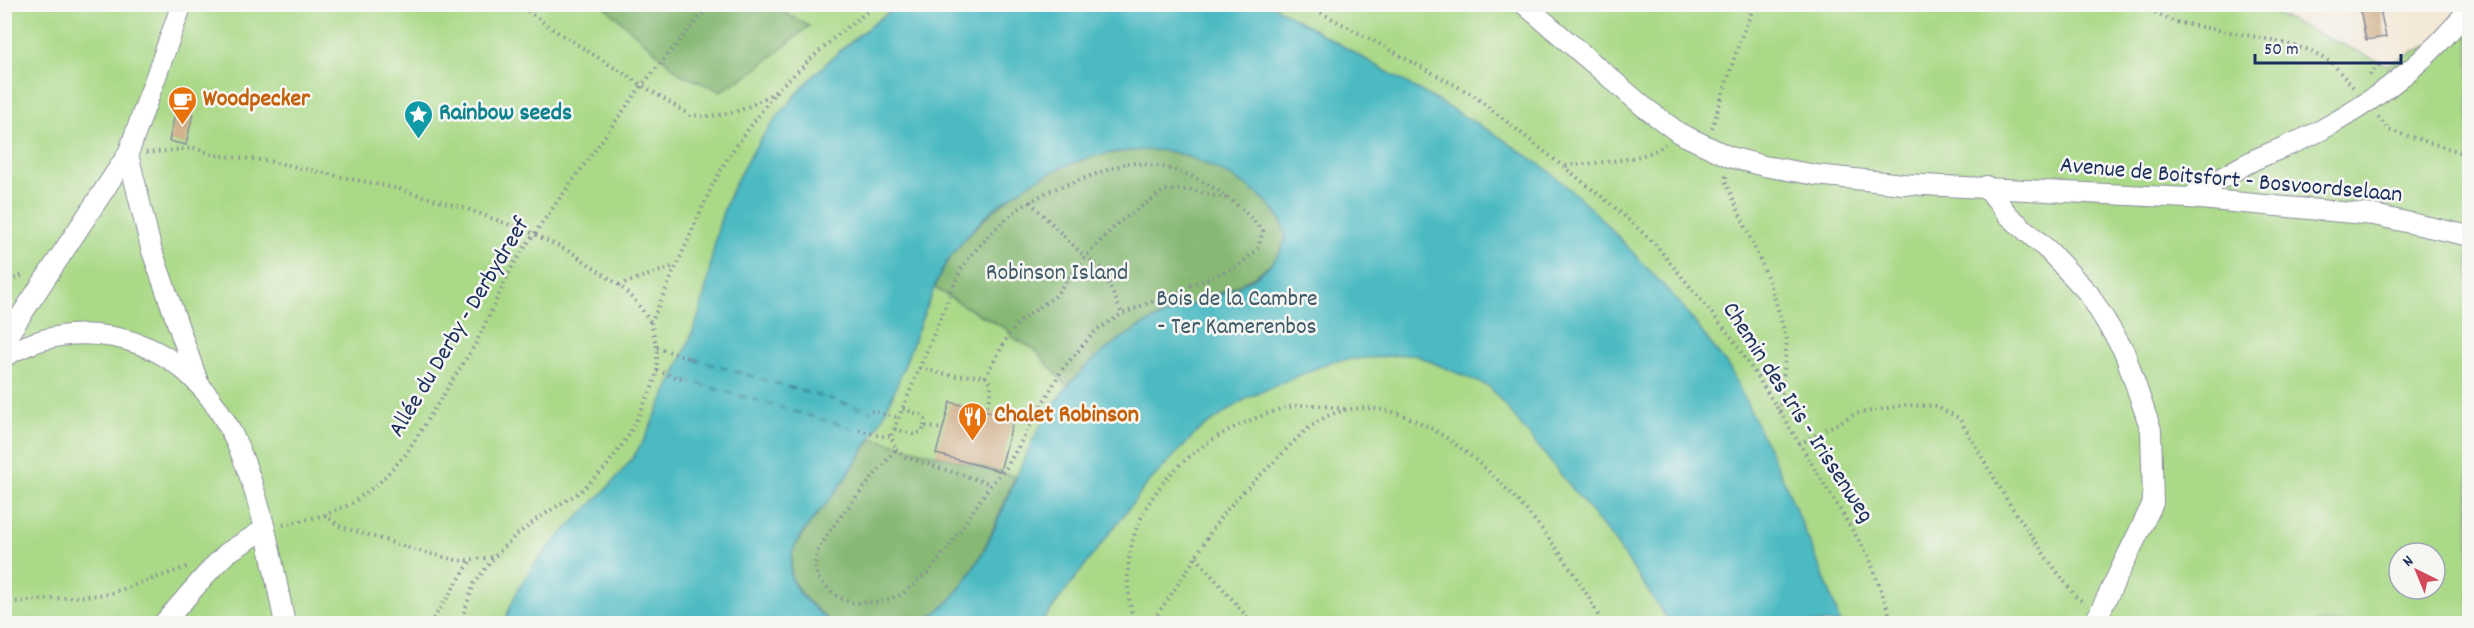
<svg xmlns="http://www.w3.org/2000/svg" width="2474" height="628" font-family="Dekko,sans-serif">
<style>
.green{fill:#aad987;stroke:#628472;stroke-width:1.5;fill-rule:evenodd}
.forest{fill:#87b974;stroke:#517469;stroke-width:1.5}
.water{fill:#4bbac2;stroke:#337490;stroke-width:1.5}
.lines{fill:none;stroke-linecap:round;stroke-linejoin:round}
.ferry{stroke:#29597c;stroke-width:1.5;stroke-dasharray:8 6;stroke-linecap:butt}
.building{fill:#cba47a}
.minor-casing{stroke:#888c9a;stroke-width:22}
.path{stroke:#888c9a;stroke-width:4;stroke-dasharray:1.5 4.5;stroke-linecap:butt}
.minor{stroke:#fff;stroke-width:20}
.labels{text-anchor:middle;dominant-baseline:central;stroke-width:5;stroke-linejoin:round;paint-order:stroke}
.food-label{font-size:24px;font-weight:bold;fill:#c56008;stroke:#f6f6f2;text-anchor:start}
.culture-label{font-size:24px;font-weight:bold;fill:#0d838f;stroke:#f6f6f2;text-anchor:start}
.street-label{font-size:24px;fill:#1b2f5e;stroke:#f6f6f2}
.park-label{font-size:24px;fill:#3f5a68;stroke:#f6f6f2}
</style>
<rect width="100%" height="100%" fill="#f6f6f2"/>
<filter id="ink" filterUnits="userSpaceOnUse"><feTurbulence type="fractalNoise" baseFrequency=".0167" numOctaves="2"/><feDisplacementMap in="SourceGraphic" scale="12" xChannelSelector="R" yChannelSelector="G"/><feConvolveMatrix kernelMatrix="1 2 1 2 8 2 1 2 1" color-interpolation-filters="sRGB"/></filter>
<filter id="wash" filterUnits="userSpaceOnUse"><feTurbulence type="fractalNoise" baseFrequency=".008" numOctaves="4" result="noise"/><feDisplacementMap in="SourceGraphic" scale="24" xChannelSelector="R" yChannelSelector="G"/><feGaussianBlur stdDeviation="1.35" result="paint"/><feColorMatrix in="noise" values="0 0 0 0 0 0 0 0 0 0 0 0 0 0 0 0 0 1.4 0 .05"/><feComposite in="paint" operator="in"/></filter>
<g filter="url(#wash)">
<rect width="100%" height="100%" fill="#f4e8d6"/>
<path class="green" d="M 2254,4 L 2387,65 L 2469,26 L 2469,623 L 5,623 L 4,5 ZM 2399,553 L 2435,553 L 2435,589 L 2399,589 Z"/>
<g class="forest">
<path d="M 603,5 L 771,5 L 809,26 L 749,75 L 720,91 L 681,74 Z"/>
<path d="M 1132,150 C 1144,151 1157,149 1168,151 C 1200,156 1234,175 1258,194 C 1344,265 1201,297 1157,318 C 1122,335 1093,358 1067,386 L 1034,349 L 1012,337 L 1007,329 L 971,310 L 935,288 C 938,279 941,270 946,263 C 971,227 1020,183 1061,166 C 1083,156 1108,153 1132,150 Z"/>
<path d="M 872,438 L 1015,476 C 998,520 968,600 923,622 C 915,626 845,623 831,623 L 803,596 L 791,577 L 792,551 L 804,532 L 844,480 Z"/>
</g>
<path class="water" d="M 900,5 L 1272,5 L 1498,136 L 1548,170 L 1590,207 L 1679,302 L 1730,369 L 1785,483 L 1830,592 L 1840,623 L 1670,623 L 1613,539 L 1490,387 L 1413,354 L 1333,361 L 1247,398 L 1198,431 L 1148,483 L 1041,623 L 922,623 C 932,615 945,607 953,597 C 964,583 976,566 984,550 C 1014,493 1028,428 1074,379 C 1098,353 1126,333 1158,318 C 1197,299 1252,293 1279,254 C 1311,207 1205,160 1172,152 C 1160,149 1143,150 1131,151 C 1083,153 1042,173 1004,201 C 982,217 962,240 947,262 C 938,275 933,292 927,306 C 908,352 894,404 866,446 C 855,464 844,481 831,498 C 818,514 802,530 794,548 C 791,555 790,568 791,576 C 795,595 818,611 831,623 L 505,623 C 523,549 604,507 641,445 C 649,432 654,417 661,404 C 675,373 691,341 701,308 C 710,278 712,245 722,215 C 750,132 828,52 900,5 Z"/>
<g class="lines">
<g class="ferry">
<path d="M 693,359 L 871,411"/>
<path d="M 685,380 L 859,430"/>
</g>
</g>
<g id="blocks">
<g class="building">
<path d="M 2359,4 L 2388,4 L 2381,14 L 2386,37 L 2366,40 Z"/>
<path d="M 177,105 L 194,109 L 186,145 L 169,141 Z"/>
<path d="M 950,402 L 1014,418 L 1000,471 L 936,454 Z"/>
</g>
</g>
</g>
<g filter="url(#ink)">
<use href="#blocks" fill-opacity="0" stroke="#888c9a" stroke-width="1.5"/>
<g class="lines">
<defs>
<g id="minor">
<path d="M 1524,4 L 1644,107 L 1679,133 L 1730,157 L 1764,166 L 1816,175 L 1903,184 L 2189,198 L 2374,215 L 2470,236"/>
<path d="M 128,154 L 151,248 L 199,385"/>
<path d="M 1986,186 L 2008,215 L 2049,251 L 2089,294 L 2124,351 L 2151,430 L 2153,503 L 2094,624"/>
<path d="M 2189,198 C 2211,185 2233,170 2256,159 C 2278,149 2302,141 2323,129 C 2378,99 2431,58 2470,7"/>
<path d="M 4,341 L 128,154 L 182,4"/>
<path d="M 4,357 C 39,336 74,330 113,337 C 243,360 263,519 285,624"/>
<path d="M 163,624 L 211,569 L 227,553 L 265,529"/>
</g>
</defs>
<use href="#minor" class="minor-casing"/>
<g class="path">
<path d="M 518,4 L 554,30 L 690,115 C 726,119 746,110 776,91"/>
<path d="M 1305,4 L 1473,95 L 1612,205 L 1655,244 L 1732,338 L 1780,412 L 1869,557 L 1893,624"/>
<path d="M 2139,4 L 2175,22 L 2272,40 L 2306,49 L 2332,63 L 2354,88"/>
<path d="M 2370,75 L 2380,64"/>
<path d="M 2378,117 L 2389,130 L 2470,155"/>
<path d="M 1712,128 L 1740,40 L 1755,4"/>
<path d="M 146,153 L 194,148 L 215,155 L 268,161 L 399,189 L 467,209 L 534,234 L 574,254 L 619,285 L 638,304 L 651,323"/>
<path d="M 1127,163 C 1183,164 1227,189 1263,231 L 1258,248 L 1240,265 L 1122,314 L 1096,330 L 1061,371 L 1005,470 L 991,484 L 947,550 L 927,573 L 901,595 L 880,602 L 851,603 L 835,595 L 818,578 L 814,565 L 819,547 L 840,517 L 896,449 L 891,436 L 961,269 L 972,254 L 994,230 L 1018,209 L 1049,191 Z"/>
<path d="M 1566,166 C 1593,162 1645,162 1665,144"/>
<path d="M 1726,176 L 1725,180 L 1770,283 L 1787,340 L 1780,411"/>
<path d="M 1030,202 L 1085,257 L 1102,268 L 1122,314"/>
<path d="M 4,284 L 25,274"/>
<path d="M 619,285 L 675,266"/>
<path d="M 657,348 L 693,359"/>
<path d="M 920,368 C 929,370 938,373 947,375 C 979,379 1000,363 987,411"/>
<path d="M 657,371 L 685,380"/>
<path d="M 985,377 L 1007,338 L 1018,323 L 1055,296 L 1085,257 L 1118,223 L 1165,190 L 1190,190 L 1229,199"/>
<path d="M 903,409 L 921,415 L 925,420 L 924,426"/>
<path d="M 871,411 L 899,418"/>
<path d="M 895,429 L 913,434 L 922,432 L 924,426 L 942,429"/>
<path d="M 859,430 L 880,436 L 891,436"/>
<path d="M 1799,444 L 1855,414 L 1904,405 L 1935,406 L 1959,418 L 2007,500 L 2046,557 L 2076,597 L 2085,603"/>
<path d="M 896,449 L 905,457 L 991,484"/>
<path d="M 325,515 L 339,526 L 426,553 L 460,561 L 493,557"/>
<path d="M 283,525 L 325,515 L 351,504 L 379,483 L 406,454 L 476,343 L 513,265 L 534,234 L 642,85 L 711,4"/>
<path d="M 1196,557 L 1253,624"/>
<path d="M 4,603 L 109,594 L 187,567"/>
<path d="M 430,624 L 472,559"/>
<path d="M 460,624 L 474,584 L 494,557 L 514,537 L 537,519 L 581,491 L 606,467 L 629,435 L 652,388 L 657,371 L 657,348 L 651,323 L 712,186 L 729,156 L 777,90 L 835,37 L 877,4"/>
<path d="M 1135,624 C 1107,534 1164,458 1244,423 C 1263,415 1288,404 1310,405 C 1321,405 1334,408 1346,409"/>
<path d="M 1150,624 C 1166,603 1180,581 1194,560 C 1203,546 1211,530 1221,517 C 1237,496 1259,477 1278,458 C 1291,445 1305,428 1322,419 C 1424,362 1567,544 1602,624"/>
</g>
<use href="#minor" class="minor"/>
</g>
</g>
<defs>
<symbol id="cafe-pin" viewBox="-11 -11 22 30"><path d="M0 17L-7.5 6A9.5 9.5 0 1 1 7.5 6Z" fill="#e8710a" stroke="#f6f6f2"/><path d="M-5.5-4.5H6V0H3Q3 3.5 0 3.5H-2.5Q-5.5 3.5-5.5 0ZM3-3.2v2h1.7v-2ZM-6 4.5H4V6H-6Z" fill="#fff"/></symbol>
<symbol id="sight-pin" viewBox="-11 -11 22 30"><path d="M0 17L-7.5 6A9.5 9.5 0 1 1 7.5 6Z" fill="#0f9aa8" stroke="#f6f6f2"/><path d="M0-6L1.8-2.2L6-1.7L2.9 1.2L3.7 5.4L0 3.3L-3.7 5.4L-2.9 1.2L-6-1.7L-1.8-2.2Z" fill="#fff"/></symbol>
<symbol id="restaurant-pin" viewBox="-11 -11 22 30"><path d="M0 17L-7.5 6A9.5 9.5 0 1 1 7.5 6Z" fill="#e8710a" stroke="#f6f6f2"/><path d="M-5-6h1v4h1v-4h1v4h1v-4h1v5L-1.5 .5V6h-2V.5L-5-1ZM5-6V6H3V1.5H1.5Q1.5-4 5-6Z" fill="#fff"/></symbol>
</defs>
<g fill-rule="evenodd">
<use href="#cafe-pin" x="166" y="84" width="33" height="45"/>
<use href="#sight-pin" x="402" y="98" width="33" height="45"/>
<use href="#restaurant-pin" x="956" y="400" width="33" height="45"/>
</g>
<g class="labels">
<g class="food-label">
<text x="203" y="100">Woodpecker</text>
<text x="994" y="416">Chalet Robinson</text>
</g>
<g class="culture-label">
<text x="439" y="114">Rainbow seeds</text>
</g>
<g class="street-label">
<text transform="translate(2231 181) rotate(5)">Avenue de Boitsfort - Bosvoordselaan</text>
<text transform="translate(460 328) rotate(-59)">Allée du Derby - Derbydreef</text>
<text transform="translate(1797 413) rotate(57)">Chemin des Iris - Irissenweg</text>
</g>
<g class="park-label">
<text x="1057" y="274">Robinson Island</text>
<text x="1237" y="300">Bois de la Cambre<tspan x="1237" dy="28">- Ter Kamerenbos</tspan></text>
</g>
</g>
<rect width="2474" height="628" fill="none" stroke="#f6f6f2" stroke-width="24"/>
<g transform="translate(2417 571) rotate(317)"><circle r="28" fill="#f6f6f2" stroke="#9ea6b7" stroke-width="1.5"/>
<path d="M0-4.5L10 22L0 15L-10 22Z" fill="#d1495b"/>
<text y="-9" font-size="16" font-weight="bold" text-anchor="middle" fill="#1b2f5e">N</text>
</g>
<path d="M2255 54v9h146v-9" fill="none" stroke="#1b2f5e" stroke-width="3"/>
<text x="2264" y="54" font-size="18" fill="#1b2f5e" stroke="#f6f6f2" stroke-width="4.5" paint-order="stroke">50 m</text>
</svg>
